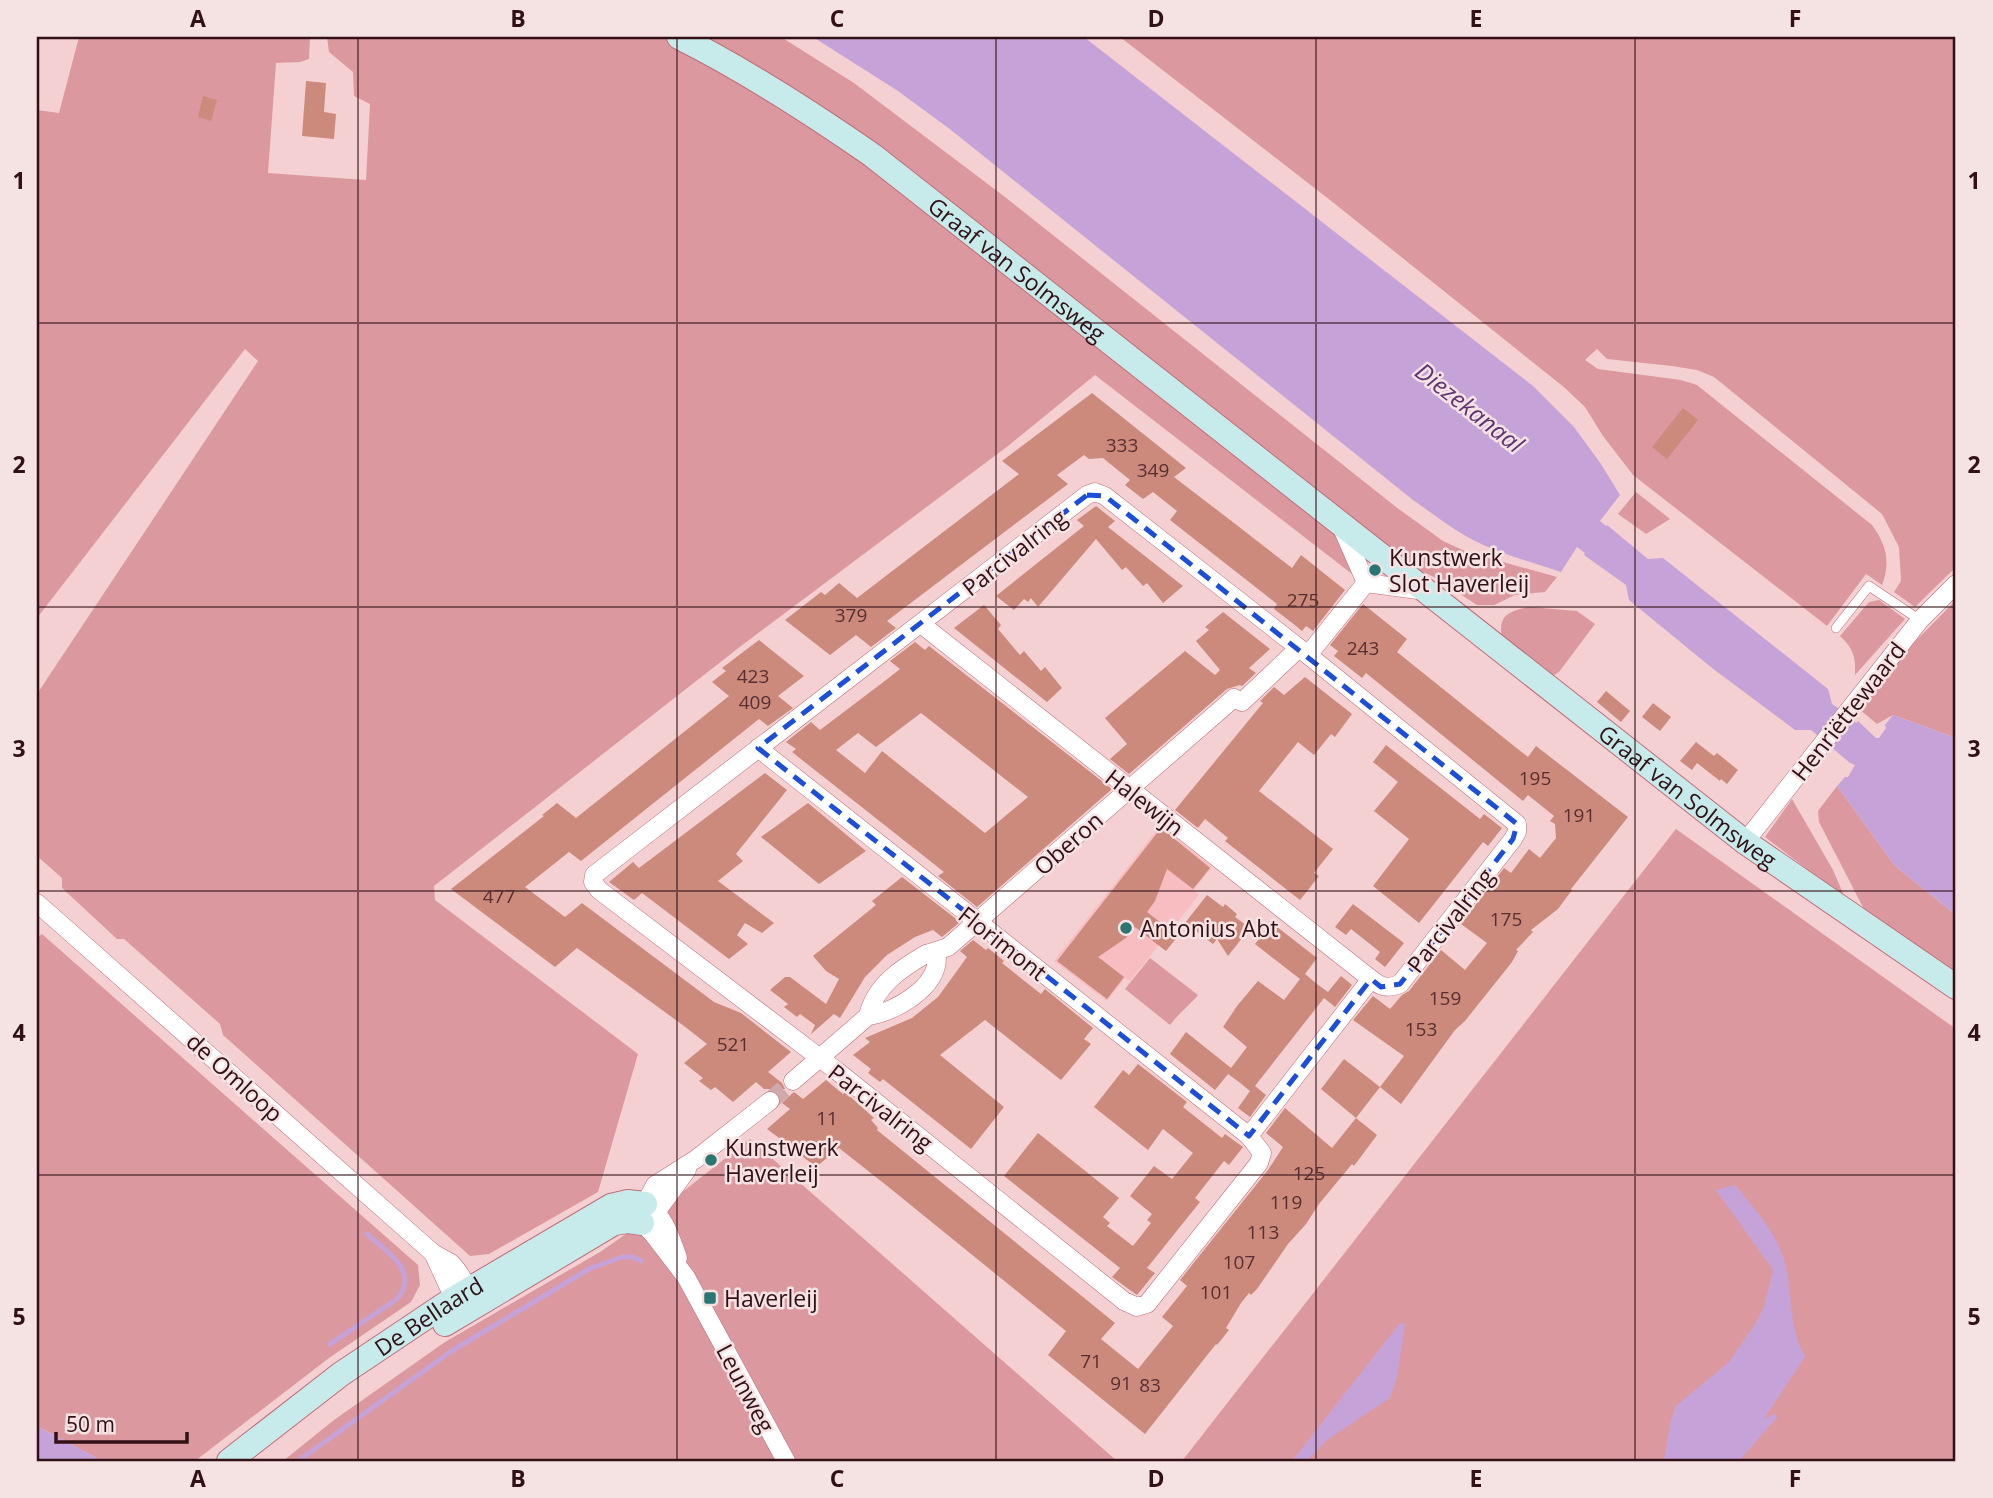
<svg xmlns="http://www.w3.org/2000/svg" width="1993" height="1498" font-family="'Open Sans',sans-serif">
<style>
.built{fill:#f8bdc1}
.green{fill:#db999f}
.water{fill:#c5a3d8}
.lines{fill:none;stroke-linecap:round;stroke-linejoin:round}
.stream{stroke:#c5a3d8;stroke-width:5}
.building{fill:#cb8a7c;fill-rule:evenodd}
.street-tunnel{stroke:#ceaaac;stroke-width:18;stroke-dasharray:18 9;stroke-linecap:butt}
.lane-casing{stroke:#c06d77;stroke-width:10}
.street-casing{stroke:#c06d77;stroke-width:19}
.secondary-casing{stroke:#c06d77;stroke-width:26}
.lane{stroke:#fff;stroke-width:9}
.street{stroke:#fff;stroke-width:18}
.secondary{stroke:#c7ebeb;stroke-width:24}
.marked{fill:none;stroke:#1d4ed8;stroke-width:5;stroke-dasharray:14 9;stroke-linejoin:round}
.grid{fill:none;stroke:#321116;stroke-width:2;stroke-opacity:0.55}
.poi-dot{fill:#2b7573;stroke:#f5e2e3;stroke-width:2.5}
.labels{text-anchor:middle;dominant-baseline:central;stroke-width:5;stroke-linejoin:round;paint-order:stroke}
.number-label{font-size:19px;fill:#582f30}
.street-label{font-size:23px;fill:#321116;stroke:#f5e2e3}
.poi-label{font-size:23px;fill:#321116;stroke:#f5e2e3;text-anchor:start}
.water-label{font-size:24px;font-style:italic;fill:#5f3474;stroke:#f5e2e3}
.neatline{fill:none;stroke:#321116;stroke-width:2.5}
.grid-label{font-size:23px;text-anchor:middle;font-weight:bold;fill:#321116}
</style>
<rect width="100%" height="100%" fill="#f5d0d2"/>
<path class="built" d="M 1160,826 L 1212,867 L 1194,890 L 1199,895 L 1130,981 L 1125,978 L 1107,1001 L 1054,961 Z"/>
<g class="green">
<path d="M 79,37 L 310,37 L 309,59 L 300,62 L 276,63 L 268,173 L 366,180 L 370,104 L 354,96 L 353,72 L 329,52 L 327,37 L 666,37 L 680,43 L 806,117 L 1332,525 L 1352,574 L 1095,375 L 1008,446 L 741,646 L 434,886 L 435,900 L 638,1054 L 598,1192 L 489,1254 L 470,1256 L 223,1035 L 220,1024 L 124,939 L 117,939 L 62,888 L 62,878 L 37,856 L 37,694 L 258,361 L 245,349 L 37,618 L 37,110 L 59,113 Z"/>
<path d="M 695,37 L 781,37 L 854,83 L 1005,197 L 1396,507 L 1443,541 L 1467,552 L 1557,577 L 1545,592 L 1515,595 L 1494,605 L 1477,605 L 1457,592 L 1447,583 L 1410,566 Z"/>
<path d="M 1120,37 L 1956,37 L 1956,567 L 1915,607 L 1894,592 L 1901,581 L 1899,547 L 1882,514 L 1714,377 L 1697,370 L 1672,366 L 1607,359 L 1597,349 L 1585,360 L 1598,369 L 1681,380 L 1697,385 L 1872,525 C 1886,544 1891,562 1882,585 L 1866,574 L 1827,626 L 1633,475 L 1603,436 L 1585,407 L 1565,388 L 1330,200 Z"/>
<path d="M 1636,492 L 1670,519 L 1646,534 L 1618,514 Z"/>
<path d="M 1879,600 L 1905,619 L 1855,675 C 1856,657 1853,648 1840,636 L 1869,602 Z"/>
<path d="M 1956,600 L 1956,738 L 1893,715 L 1877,724 L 1859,709 L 1889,668 Z"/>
<path d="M 1530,607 L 1577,611 L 1595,624 L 1559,672 L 1551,677 L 1502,637 C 1497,615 1511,610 1530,607 Z"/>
<path d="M 1837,786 L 1895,866 L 1956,915 L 1956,978 L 1866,913 L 1819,822 L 1818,811 Z"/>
<path d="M 1792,799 L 1833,870 L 1845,898 L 1765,837 Z"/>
<path d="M 1676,829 L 1956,1029 L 1956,1461 L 1182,1461 Z"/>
<path d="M 42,934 L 418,1265 L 420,1285 L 411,1302 L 329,1358 L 195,1461 L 102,1461 L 37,1426 L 37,938 Z"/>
<path d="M 1150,958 L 1198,995 C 1188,1007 1180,1012 1170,1025 L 1125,989 Z"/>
<path d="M 750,1139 L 1117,1461 L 283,1461 L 334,1420 L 445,1342 L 600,1252 L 649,1218 Z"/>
</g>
<g class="water">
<path d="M 813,37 L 1084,37 L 1533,386 L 1574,427 L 1601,464 L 1620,495 L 1600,521 L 1606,526 L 1607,525 L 1648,559 L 1663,558 L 1828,689 L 1832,704 L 1853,718 L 1856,723 L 1858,721 L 1876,738 L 1879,738 L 1886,728 L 1885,725 L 1893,715 L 1956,738 L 1956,915 L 1895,866 L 1837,786 L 1845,777 L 1848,777 L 1855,765 L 1850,763 L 1811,730 L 1795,730 L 1712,668 L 1629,600 L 1626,585 L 1584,555 L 1585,553 L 1577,547 L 1561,572 C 1532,562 1500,554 1473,540 C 1452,529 1433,514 1413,500 L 951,130 L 898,91 Z"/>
<path d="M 1735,1185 C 1754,1209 1777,1232 1785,1263 C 1793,1296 1788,1325 1805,1357 L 1764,1419 L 1774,1414 L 1778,1416 L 1739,1461 L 1664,1461 L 1671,1419 L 1676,1406 L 1729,1362 L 1755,1324 L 1764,1307 L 1773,1270 L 1716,1190 Z"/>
<path d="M 1400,1323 L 1405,1324 L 1397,1377 L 1390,1398 L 1327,1440 L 1307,1461 L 1292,1461 Z"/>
<path d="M 37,1426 L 102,1461 L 37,1461 Z"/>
</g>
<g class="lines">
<g class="stream">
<path d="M 330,1344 L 397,1299 C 421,1272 386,1251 367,1234"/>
<path d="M 298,1461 L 453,1350 L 589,1269 L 622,1257 L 632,1257 L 641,1261"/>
</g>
</g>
<g class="building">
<path d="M 306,81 L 326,83 L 324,112 L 336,114 L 334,139 L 302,136 Z"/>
<path d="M 203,96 L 217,100 L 211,121 L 198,117 Z"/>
<path d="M 1092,393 L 1186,468 L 1174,477 L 1234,523 L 1292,568 L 1301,555 L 1345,590 L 1313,631 L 1306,626 L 1302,631 L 1296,626 L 1274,609 L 1277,604 L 1170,520 L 1177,511 L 1153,492 L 1143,499 L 1125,485 L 1130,480 L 1103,458 L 1089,459 L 1084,455 L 1057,475 L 1068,484 L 887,621 L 896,628 L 871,647 L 856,635 L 830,655 L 785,620 L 821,592 L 825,595 L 839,583 L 857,598 L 1019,474 L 1002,461 Z"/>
<path d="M 1683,408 L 1698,420 L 1667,459 L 1652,447 Z"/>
<path d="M 1096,506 L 1115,521 L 1108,527 L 1183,586 L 1163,603 L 1147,583 L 1143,586 L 1126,567 L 1122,570 L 1096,539 L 1038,607 L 1031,598 L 1028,602 L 1024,599 L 1014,610 L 996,596 L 1084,526 L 1077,520 Z"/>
<path d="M 1363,604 L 1407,639 L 1397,652 L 1504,738 L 1528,757 L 1536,746 L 1628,817 L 1571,889 L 1572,890 L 1558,909 L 1531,930 L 1533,932 L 1516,950 L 1518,951 L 1512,962 L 1465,1021 L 1455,1030 L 1401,1104 L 1380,1087 L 1404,1056 L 1353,1020 L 1373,996 L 1390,1009 L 1402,995 L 1409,991 L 1441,950 L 1465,970 L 1487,943 L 1461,924 L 1504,868 L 1511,873 L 1529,849 L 1540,858 L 1556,838 L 1555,824 L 1550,821 L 1554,816 L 1528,795 L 1523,801 L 1366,673 L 1362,678 L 1334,656 L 1338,651 L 1330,645 Z"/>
<path d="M 984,605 L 1001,625 L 998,629 L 1020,655 L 1024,651 L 1041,671 L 1045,667 L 1062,688 L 1047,702 L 954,628 Z"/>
<path d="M 1223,612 L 1270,649 L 1249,668 L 1256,673 L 1242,686 L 1240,685 L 1227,689 L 1129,774 L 1110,759 L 1127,744 L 1105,718 L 1185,651 L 1215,675 L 1220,670 L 1196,641 L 1209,630 L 1205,627 Z"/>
<path d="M 759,640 L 804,676 L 778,696 L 793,708 L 768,726 L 759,719 L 581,861 L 569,852 L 525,887 L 565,917 L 582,903 L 714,1002 L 741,1013 L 791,1052 L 768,1072 L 782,1083 L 785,1089 L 764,1089 L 756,1082 L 733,1102 L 715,1087 L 711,1090 L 699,1081 L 703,1078 L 684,1063 L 707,1044 L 684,1026 L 577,948 L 555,967 L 451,889 L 544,816 L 542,815 L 557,803 L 576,818 L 729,696 L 712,682 L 726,671 L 722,668 Z"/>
<path d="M 915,642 L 925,650 L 929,646 L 1112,789 L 977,907 L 938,876 L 944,872 L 792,752 L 796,749 L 786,742 L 811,722 L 820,730 L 890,677 L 900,669 L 890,661 ZM 921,713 L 1028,797 L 985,833 L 882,751 L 865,773 L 836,750 L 858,733 L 876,747 Z"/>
<path d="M 1305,677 L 1352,714 L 1335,737 L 1331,734 L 1314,755 L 1298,742 L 1259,791 L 1333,849 L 1314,873 L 1319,876 L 1300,900 L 1225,841 L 1228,838 L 1205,819 L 1198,828 L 1175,810 L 1263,703 L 1260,701 L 1274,687 L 1284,695 Z"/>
<path d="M 1606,691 L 1630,711 L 1621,722 L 1597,702 Z"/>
<path d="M 1653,703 L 1671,717 L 1660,731 L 1642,717 Z"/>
<path d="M 1696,742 L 1714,756 L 1717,753 L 1738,770 L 1727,784 L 1721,779 L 1720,781 L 1697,763 L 1692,770 L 1680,761 Z"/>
<path d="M 1386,745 L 1480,819 L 1484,814 L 1502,828 L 1488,846 L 1483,842 L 1419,923 L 1373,886 L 1409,839 L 1374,811 L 1398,782 L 1373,762 Z"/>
<path d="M 765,773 L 787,790 L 736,854 L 743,861 L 718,881 L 774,923 L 762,933 L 745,923 L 737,935 L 748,944 L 729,959 L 642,893 L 634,900 L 609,882 L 633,862 L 639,868 Z"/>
<path d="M 808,803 L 866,851 L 819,884 L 761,837 Z"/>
<path d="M 1161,828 L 1210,868 L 1193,889 L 1167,869 L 1155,901 L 1147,912 L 1178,936 L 1166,951 L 1135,927 L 1126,938 L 1098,957 L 1124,977 L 1107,999 L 1057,961 Z"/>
<path d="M 902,877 L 960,922 L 942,937 L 933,930 L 915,937 L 887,955 L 865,977 L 840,1018 L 834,1014 L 811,1034 L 815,1025 L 800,1014 L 797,1017 L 784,1007 L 788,1004 L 770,990 L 785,977 L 790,977 L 826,1004 L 839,979 L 826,971 L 813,956 L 876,905 L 872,901 Z"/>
<path d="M 1207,895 L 1223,907 L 1225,904 L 1237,914 L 1235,917 L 1250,928 L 1228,956 L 1217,939 L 1213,944 L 1185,923 Z"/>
<path d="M 1353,904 L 1404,943 L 1385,967 L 1375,959 L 1380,952 L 1351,929 L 1346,935 L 1335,927 Z"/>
<path d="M 1272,923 L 1317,958 L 1305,974 L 1317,984 L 1328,992 L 1341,976 L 1352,985 L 1335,1007 L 1324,998 L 1255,1086 L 1266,1095 L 1250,1117 L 1238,1108 L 1250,1091 L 1239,1082 L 1228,1074 L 1215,1090 L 1170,1054 L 1186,1032 L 1231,1068 L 1247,1047 L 1223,1027 L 1237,1006 L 1258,981 L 1284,1000 L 1300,979 L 1255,944 Z"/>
<path d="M 973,940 L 986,950 L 988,948 L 1004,961 L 1002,963 L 1041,994 L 1045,989 L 1093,1028 L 1084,1039 L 1091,1044 L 1061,1080 L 985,1020 L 940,1055 L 1004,1107 L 971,1149 L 883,1079 L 880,1082 L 868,1073 L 871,1069 L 853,1055 L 870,1042 L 865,1038 L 912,1018 L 938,997 L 967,957 L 960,951 Z"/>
<path d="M 1344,1059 L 1380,1087 L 1356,1118 L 1377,1135 L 1354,1166 L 1352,1164 L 1319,1204 L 1306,1224 L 1288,1244 L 1257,1289 L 1251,1295 L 1249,1293 L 1241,1303 L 1226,1328 L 1229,1330 L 1217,1345 L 1216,1344 L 1145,1434 L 1048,1355 L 1066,1331 L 886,1185 L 839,1148 L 816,1167 L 798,1153 L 794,1156 L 782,1146 L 786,1143 L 767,1129 L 790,1109 L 782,1103 L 794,1092 L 803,1099 L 826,1080 L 843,1094 L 845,1092 L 874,1118 L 871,1120 L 878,1128 L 877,1130 L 1115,1323 L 1101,1339 L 1138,1369 L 1173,1326 L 1162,1317 L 1187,1286 L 1180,1280 L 1268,1170 L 1283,1147 L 1266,1133 L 1285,1108 L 1332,1148 L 1356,1118 L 1321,1089 Z"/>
<path d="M 1138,1064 L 1187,1102 L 1183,1107 L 1222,1138 L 1225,1134 L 1243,1147 L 1229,1165 L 1224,1161 L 1195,1198 L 1200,1202 L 1147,1268 L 1155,1273 L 1137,1295 L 1112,1277 L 1120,1268 L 1004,1176 L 1038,1133 L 1119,1198 L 1103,1217 L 1110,1223 L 1107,1226 L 1133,1246 L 1151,1223 L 1147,1220 L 1152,1214 L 1130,1196 L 1154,1166 L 1172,1179 L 1193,1153 L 1163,1129 L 1148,1150 L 1094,1107 L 1123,1070 L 1129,1075 Z"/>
</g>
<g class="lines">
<path class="street-tunnel" d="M 770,1101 L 793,1081"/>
<defs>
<path id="lane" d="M 1836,628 L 1869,586 L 1920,620"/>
<g id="street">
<path d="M 1095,492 L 1105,496 L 1308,655 L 1517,824 L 1517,832 L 1513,839 L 1400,984 C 1387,989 1381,987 1371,979 L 1249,1136 L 1262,1153 L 1259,1163 L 1147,1304 L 1137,1307 L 1124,1301 L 837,1071 L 599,890 L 593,882 L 594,875 L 1087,495 Z"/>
<path d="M 1342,528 L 1366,583"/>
<path d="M 1366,583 L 1425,591"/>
<path d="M 921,624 L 1371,979"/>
<path d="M 1308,655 L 1366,583"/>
<path d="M 758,748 L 1249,1136"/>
<path d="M 1745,842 L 1920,620 L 1956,584"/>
<path d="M 37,903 L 433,1253 L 451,1263 L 457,1270 L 475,1298"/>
<path d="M 926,954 L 948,947 L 1234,698 L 1242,702 L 1299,648"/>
<path d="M 793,1081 L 868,1016 C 875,986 900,969 926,954 L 937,958 C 937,988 895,1012 868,1016"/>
<path d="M 645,1204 C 665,1216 670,1236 678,1258"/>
<path d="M 643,1213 L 645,1204 L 655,1185 L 696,1159 L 770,1101"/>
<path d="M 650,1217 L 657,1211 L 687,1170"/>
<path d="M 642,1223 L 653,1234 L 686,1277 L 786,1461"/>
<path d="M 433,1253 L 458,1307"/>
</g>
<g id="secondary">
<path id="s1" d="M 679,37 C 747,71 810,112 872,155 L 1745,842 L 1956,987"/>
<path d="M 445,1324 L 614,1223 L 628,1221 L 642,1223"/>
<path id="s2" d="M 229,1461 L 341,1374 L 453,1299 L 611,1206 L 628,1202 L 645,1204"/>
</g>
</defs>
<use href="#lane" class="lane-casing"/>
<use href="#street" class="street-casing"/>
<use href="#secondary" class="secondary-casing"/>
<use href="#lane" class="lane"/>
<use href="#street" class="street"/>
<use href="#secondary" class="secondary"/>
</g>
<path class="marked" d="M 1087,495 L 1105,496 L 1517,824 L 1513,839 L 1400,984 L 1381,987 L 1371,979 L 1249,1136 L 758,748 Z"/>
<path class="grid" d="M 358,37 L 358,1461M 677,37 L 677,1461M 996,37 L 996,1461M 1316,37 L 1316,1461M 1635,37 L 1635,1461M 37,323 L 1956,323M 37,607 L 1956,607M 37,891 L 1956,891M 37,1175 L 1956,1175"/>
<g class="poi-dot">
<circle cx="1375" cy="570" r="7"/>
<circle cx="1126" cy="928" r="7"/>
<circle cx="711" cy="1160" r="7"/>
<rect x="703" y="1291" width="14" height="14" rx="3.5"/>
</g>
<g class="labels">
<g class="number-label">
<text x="1122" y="445">333</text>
<text x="1153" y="470">349</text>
<text x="1303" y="600">275</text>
<text x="851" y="615">379</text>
<text x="1363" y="648">243</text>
<text x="753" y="676">423</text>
<text x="755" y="702">409</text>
<text x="1535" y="778">195</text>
<text x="1579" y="815">191</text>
<text x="499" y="896">477</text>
<text x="1506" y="919">175</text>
<text x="1445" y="998">159</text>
<text x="1421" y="1029">153</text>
<text x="733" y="1044">521</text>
<text x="827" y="1118">11</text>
<text x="1309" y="1173">125</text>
<text x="1286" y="1202">119</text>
<text x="1263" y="1232">113</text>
<text x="1239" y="1262">107</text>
<text x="1216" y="1292">101</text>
<text x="1091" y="1361">71</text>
<text x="1121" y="1383">91</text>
<text x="1150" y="1385">83</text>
</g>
<g class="street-label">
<text stroke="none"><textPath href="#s1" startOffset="411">Graaf van Solmsweg</textPath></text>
<text transform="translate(1014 552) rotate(-38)">Parcivalring</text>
<text transform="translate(1848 711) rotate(-52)">Henriëttewaard</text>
<text stroke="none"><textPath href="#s1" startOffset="1264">Graaf van Solmsweg</textPath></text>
<text transform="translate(1145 802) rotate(38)">Halewijn</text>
<text transform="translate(1068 843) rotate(-41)">Oberon</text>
<text transform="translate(1450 920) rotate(-52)">Parcivalring</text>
<text transform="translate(1003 943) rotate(38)">Florimont</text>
<text transform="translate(235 1077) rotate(42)">de Omloop</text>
<text transform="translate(881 1107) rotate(38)">Parcivalring</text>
<text stroke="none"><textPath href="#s2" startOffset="247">De Bellaard</textPath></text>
<text transform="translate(746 1388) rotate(62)">Leunweg</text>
</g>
<g class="poi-label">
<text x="1389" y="557">Kunstwerk<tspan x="1389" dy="26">Slot Haverleij</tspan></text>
<text x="1140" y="928">Antonius Abt</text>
<text x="725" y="1147">Kunstwerk<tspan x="725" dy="26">Haverleij</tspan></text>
<text x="724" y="1298">Haverleij</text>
</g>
<g class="water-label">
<text transform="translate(1470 407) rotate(38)">Diezekanaal</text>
</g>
</g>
<rect width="1993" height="1498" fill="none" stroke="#f5e2e3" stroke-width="77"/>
<path d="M56 1432v10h131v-10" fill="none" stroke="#321116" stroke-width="3.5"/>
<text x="66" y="1432" font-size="21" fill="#321116" stroke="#f5e2e3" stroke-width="5" paint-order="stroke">50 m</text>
<rect x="38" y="38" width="1916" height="1422" class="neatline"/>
<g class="grid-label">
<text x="198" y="27">A</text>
<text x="518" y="27">B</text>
<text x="837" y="27">C</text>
<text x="1156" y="27">D</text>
<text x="1476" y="27">E</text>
<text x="1795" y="27">F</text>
<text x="19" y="189">1</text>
<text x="1974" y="189">1</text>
<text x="19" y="473">2</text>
<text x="1974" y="473">2</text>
<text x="19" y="757">3</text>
<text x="1974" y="757">3</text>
<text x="19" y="1041">4</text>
<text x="1974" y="1041">4</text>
<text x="19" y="1325">5</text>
<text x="1974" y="1325">5</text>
<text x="198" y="1487">A</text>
<text x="518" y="1487">B</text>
<text x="837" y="1487">C</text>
<text x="1156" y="1487">D</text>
<text x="1476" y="1487">E</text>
<text x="1795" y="1487">F</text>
</g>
</svg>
